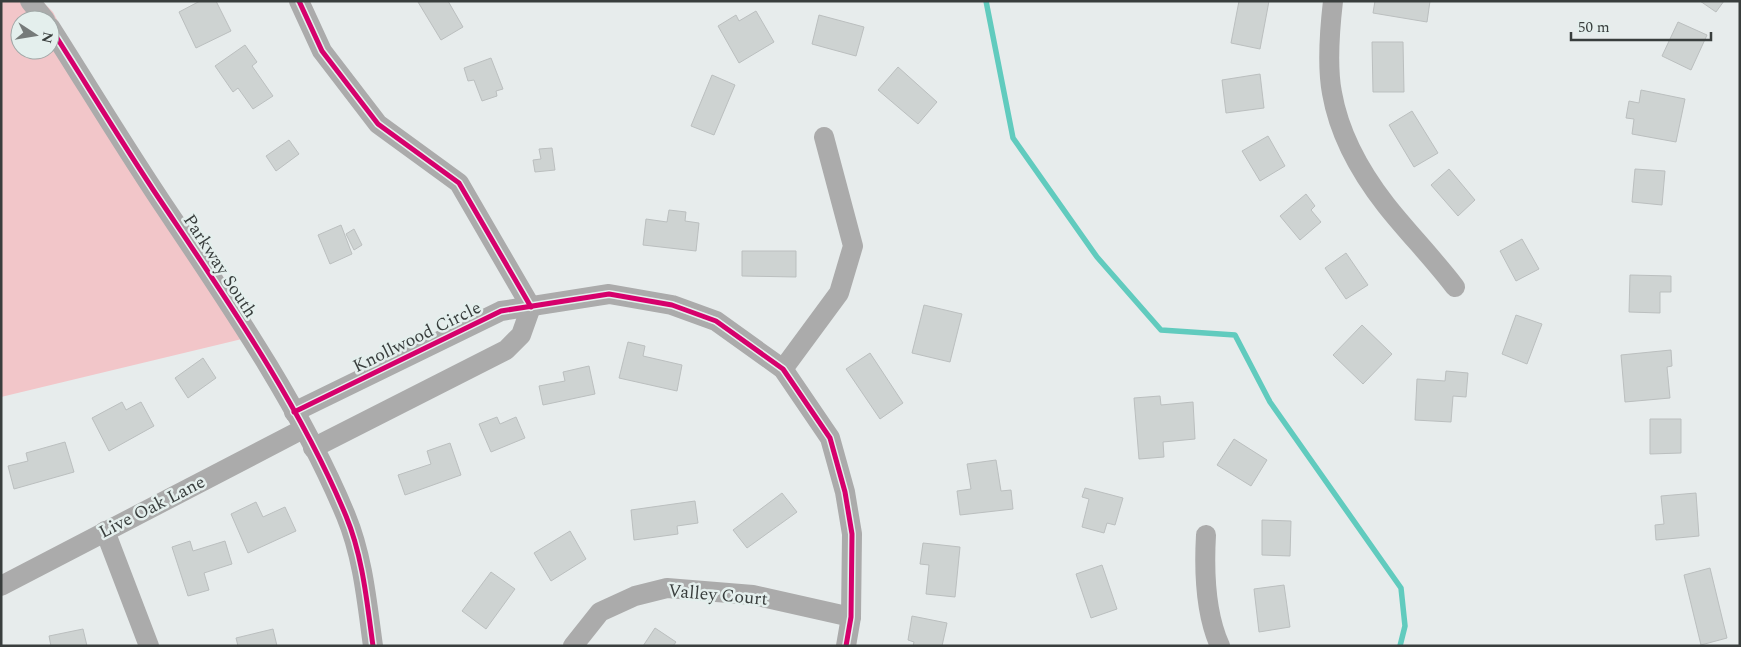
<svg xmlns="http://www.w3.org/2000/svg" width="1741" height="647" font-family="Spectral,serif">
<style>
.green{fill:#f2c6c9;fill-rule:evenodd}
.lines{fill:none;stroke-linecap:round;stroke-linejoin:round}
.stream{stroke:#61cbbe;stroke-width:5.5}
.building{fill:#ced3d2;stroke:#bbbfbf}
.minor{stroke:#ababab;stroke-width:20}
.cycleway-casing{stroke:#e4efed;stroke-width:8}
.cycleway{stroke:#d6006c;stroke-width:5}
.labels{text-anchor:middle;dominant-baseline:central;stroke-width:5;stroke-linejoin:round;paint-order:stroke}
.street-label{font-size:18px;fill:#393e3d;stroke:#e4efed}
</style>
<rect width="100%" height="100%" fill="#e7ecec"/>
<path class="green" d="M 1,1 L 42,1 L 53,12 L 121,144 L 242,339 L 1,397 ZM 20,20 L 50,20 L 50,50 L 20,50 Z"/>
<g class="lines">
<path class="stream" d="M 986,1 L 1013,138 L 1097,257 L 1161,330 L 1235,335 L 1270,402 L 1401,588 L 1405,626 L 1400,646"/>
</g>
<g class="building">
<path d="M 200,1 L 216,1 L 231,31 L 196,48 L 179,12 Z"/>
<path d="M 448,1 L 463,27 L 441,40 L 418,2 Z"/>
<path d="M 1239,1 L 1269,1 L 1260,49 L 1231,43 Z"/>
<path d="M 1375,1 L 1430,1 L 1427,22 L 1373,13 Z"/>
<path d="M 1700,1 L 1724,1 L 1716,12 Z"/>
<path d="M 756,11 L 774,42 L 739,63 L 718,26 L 736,15 L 739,21 Z"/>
<path d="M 819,15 L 864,27 L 856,56 L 812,44 Z"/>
<path d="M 1678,22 L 1707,35 L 1691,70 L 1662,56 Z"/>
<path d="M 1372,42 L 1403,42 L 1404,92 L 1373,92 Z"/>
<path d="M 245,45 L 257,62 L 252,66 L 273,96 L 253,109 L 238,88 L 233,92 L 215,66 Z"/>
<path d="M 491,58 L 503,89 L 496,91 L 497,96 L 482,101 L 474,80 L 468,81 L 464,68 Z"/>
<path d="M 898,67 L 937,102 L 918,124 L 878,90 Z"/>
<path d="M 1260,74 L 1264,108 L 1226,113 L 1222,80 Z"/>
<path d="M 712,75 L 735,85 L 714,135 L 691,126 Z"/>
<path d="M 1641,90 L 1685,99 L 1676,142 L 1632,134 L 1634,119 L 1626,118 L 1629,101 L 1639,103 Z"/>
<path d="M 1412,111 L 1438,153 L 1414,167 L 1389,125 Z"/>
<path d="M 1268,136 L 1285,166 L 1260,181 L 1242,151 Z"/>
<path d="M 289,140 L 299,154 L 276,171 L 266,156 Z"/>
<path d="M 552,148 L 555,170 L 535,172 L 533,160 L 541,159 L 539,149 Z"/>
<path d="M 1449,169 L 1475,200 L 1458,216 L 1431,185 Z"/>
<path d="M 1635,169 L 1665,171 L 1662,205 L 1632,202 Z"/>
<path d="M 1306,194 L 1315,206 L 1311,210 L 1321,222 L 1300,240 L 1280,216 Z"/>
<path d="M 669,210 L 686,212 L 685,221 L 699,223 L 696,251 L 643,245 L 646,219 L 667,222 Z"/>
<path d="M 341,225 L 352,254 L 330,264 L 318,235 Z"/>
<path d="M 354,229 L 362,245 L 354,250 L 346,234 Z"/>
<path d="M 1522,239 L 1539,269 L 1516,281 L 1500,251 Z"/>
<path d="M 742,251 L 796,251 L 796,277 L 742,276 Z"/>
<path d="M 1346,253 L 1368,285 L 1346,299 L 1325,268 Z"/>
<path d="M 1630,275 L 1671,276 L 1671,292 L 1660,292 L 1660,313 L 1629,312 Z"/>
<path d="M 924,305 L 962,314 L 950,362 L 912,353 Z"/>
<path d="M 1516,315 L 1542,324 L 1527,364 L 1502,354 Z"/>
<path d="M 1362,325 L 1392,354 L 1363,384 L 1333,355 Z"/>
<path d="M 628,342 L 645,346 L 643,356 L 682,365 L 677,391 L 619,378 Z"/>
<path d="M 1671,350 L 1672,366 L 1667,367 L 1670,398 L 1625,402 L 1621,355 Z"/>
<path d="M 870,353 L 903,403 L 880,419 L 846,369 Z"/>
<path d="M 203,358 L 216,378 L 188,398 L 175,378 Z"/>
<path d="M 589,366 L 595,394 L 543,405 L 539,386 L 565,381 L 563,372 Z"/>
<path d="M 1446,371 L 1468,373 L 1466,397 L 1453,396 L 1451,422 L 1415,420 L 1417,379 L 1445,381 Z"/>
<path d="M 1160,396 L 1161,405 L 1193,402 L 1195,439 L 1163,442 L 1164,457 L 1139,459 L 1134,398 Z"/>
<path d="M 122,402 L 126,410 L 141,402 L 154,426 L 109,451 L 92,418 Z"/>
<path d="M 497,417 L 500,424 L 516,417 L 525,438 L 491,452 L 479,424 Z"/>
<path d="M 1650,419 L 1681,419 L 1681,453 L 1650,454 Z"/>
<path d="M 1234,439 L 1267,460 L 1251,486 L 1217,465 Z"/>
<path d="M 65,442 L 74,472 L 14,489 L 8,466 L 28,461 L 26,453 Z"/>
<path d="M 450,443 L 461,475 L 405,495 L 398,475 L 431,464 L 427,451 Z"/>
<path d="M 996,460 L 1001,491 L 1011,490 L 1013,509 L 960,515 L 957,491 L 971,489 L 967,464 Z"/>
<path d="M 1085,488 L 1123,498 L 1115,525 L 1107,523 L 1104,533 L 1082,527 L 1089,499 L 1082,497 Z"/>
<path d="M 782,493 L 797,512 L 747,548 L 733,530 Z"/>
<path d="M 1696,493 L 1699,536 L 1656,540 L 1655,525 L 1664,524 L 1661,496 Z"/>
<path d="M 695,501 L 698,523 L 677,526 L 678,534 L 634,540 L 631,510 Z"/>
<path d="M 256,502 L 263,517 L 285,507 L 296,531 L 248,553 L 231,514 Z"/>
<path d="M 1262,520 L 1291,521 L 1290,556 L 1262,555 Z"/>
<path d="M 570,531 L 586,559 L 551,581 L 534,553 Z"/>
<path d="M 190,541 L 193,551 L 225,541 L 232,564 L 204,573 L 209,590 L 188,596 L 172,547 Z"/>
<path d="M 923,543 L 960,547 L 955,597 L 926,594 L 929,565 L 920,564 Z"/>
<path d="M 1102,565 L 1117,609 L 1091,618 L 1076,574 Z"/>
<path d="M 1710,568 L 1727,638 L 1701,645 L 1684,575 Z"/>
<path d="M 491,572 L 515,589 L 486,629 L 462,611 Z"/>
<path d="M 1284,585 L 1290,627 L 1259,632 L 1254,589 Z"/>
<path d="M 912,616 L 947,623 L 942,646 L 913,646 L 914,642 L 908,640 Z"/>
<path d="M 655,628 L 676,642 L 673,646 L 643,646 Z"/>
<path d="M 83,629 L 87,646 L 51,646 L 49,636 Z"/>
<path d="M 273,629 L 277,646 L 238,646 L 236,638 Z"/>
</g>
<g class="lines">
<g class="minor">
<path d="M 30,1 L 45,20"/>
<path d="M 299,1 L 322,51 L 378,124 L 459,183 L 531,307"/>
<path d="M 1333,1 C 1330,27 1327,67 1332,93 C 1339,133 1361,173 1386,205 C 1408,233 1433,258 1455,287"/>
<path d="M 50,27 C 87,85 122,143 160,200 C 227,300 300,405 346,516 C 363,557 367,603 373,646"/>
<path d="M 783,369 L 839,293 L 853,246 L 824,137"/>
<path d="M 294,412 L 501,311 L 609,294 L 672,305 L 716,321 L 783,369 L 830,438 L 845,492 L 852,534 L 851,617 L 846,646"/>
<path d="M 313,448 L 506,350 L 521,335 L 531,307"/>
<path d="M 105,531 L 149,646"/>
<path d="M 1206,535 C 1204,570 1205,613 1220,646"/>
<path d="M 1,586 L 303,429"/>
<path d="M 573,646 L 600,612 L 635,596 L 667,588 L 753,595 L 851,617"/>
</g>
<defs>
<g id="cycleway">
<path d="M 299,1 L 322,51 L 378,124 L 459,183 L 531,307"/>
<path d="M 50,27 C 87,85 122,143 160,200 C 227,300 300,405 346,516 C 363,557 367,603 373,646"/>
<path d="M 294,412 L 501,311 L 609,294 L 672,305 L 716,321 L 783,369 L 830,438 L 845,492 L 852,534 L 851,617 L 846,646"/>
</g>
</defs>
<use href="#cycleway" class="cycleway-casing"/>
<use href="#cycleway" class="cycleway"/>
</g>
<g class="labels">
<g class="street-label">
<text transform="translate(220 266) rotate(57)">Parkway South</text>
<text transform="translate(417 337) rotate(-26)">Knollwood Circle</text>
<text transform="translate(152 507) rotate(-27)">Live Oak Lane</text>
<text transform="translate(718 595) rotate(5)">Valley Court</text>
</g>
</g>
<rect width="1741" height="647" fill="none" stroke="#393e3d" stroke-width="5"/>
<g transform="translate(35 35) rotate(102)"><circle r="24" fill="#e4efed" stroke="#a0a8a7"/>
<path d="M0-4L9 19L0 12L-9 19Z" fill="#767b7a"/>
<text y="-8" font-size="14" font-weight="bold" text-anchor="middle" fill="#393e3d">N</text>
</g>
<path d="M1571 32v8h140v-8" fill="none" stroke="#393e3d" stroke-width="2.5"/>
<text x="1578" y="32" font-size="15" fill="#393e3d" stroke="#e4efed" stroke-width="4" paint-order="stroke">50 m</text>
</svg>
